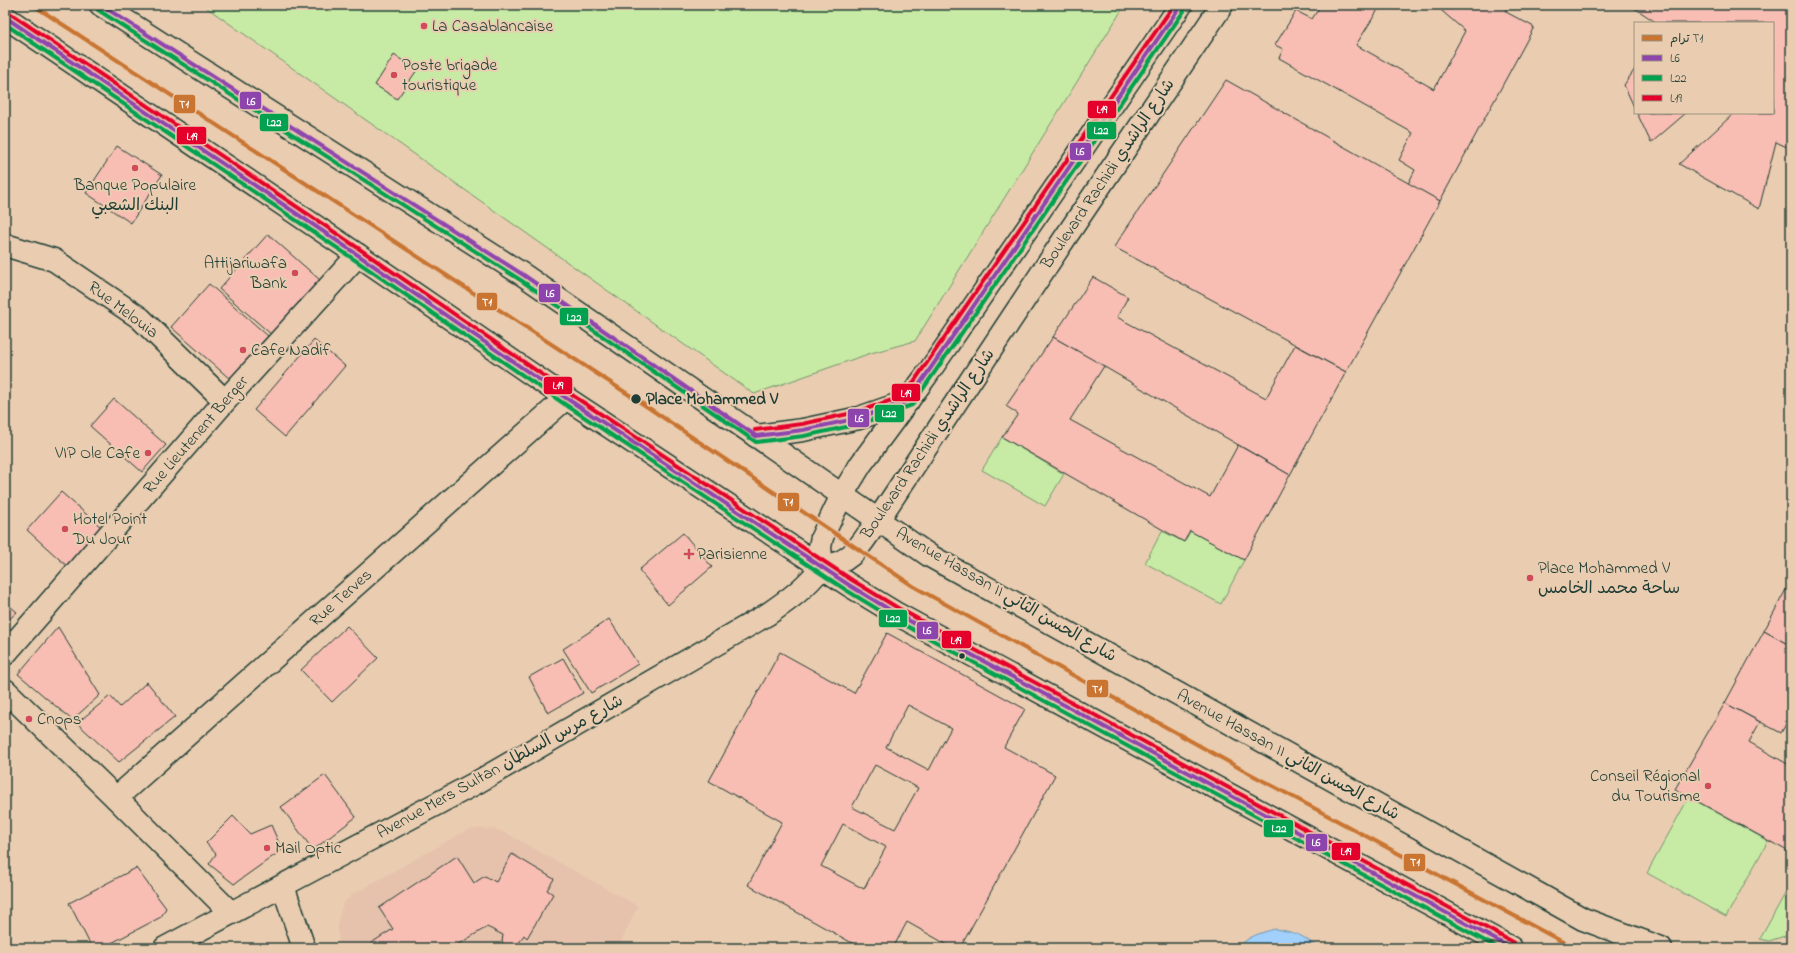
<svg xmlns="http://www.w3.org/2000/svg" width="1796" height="953" font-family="'Indie Flower','Playpen Sans Arabic',sans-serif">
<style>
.built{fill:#e6c2ad}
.green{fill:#c7eaa4;stroke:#73946c}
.water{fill:#a1d0fd;stroke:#6d95ad}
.building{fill:#f8bdb3;stroke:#1f3d34;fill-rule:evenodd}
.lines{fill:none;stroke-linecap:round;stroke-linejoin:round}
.street-casing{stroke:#1f3d34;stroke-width:25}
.secondary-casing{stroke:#1f3d34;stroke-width:25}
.street{stroke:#eacdb1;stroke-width:22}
.secondary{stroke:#eacdb1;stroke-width:22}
.bus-1-casing{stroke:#eacdb1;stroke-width:7}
.bus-2-casing{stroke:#eacdb1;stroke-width:7}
.bus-3-casing{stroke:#eacdb1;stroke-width:7}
.bus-1{stroke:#8e44ad;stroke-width:4}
.bus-2{stroke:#02a150;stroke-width:4}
.bus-3{stroke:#e4002b;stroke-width:4}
.tram-1-casing{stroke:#eacdb1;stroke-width:7}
.tram-1{stroke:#c97431;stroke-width:4}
.poi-dot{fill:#d1495b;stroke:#eacdb1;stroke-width:1.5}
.stop-dot{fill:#1f3d34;stroke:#eacdb1;stroke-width:1.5}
.labels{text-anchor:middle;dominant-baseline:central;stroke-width:4;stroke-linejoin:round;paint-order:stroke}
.poi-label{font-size:17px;fill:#1f3d34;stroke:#eacdb1;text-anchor:start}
.street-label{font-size:17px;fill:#1f3d34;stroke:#eacdb1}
.stop-label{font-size:17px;font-weight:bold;fill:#1f3d34;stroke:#eacdb1;text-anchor:start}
.line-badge{stroke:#eacdb1;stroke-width:1.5}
.badge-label{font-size:11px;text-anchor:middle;font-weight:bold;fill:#fff}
</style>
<rect width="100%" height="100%" fill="#eacdb1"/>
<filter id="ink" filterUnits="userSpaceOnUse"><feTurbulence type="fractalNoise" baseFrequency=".025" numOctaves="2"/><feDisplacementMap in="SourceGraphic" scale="8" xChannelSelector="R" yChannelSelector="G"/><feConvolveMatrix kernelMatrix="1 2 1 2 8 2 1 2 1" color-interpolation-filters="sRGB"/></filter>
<g filter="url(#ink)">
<path class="built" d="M 482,828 L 495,829 L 508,834 L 638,906 L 618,948 L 340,948 L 338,940 L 338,920 L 343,903 L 353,894 L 467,830 Z"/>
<g class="green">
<path d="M 203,5 L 1125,5 L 915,341 L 871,353 L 754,394 Z"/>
<path d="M 1002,437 L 1064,474 L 1045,506 L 982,470 Z"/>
<path d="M 1162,531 L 1184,542 L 1190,531 L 1244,560 L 1221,604 L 1145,563 Z"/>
<path d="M 1689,797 L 1768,841 L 1726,917 L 1647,873 Z"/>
<path d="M 1791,883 L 1791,934 L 1769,941 L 1760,939 Z"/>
</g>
<path class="water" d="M 1275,929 C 1293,932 1303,934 1317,948 L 1238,948 C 1248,936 1260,933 1275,929 Z"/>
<g class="building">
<path d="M 1321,5 L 1381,5 L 1356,45 L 1434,89 L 1465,31 L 1435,5 L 1505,5 L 1506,12 L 1534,27 L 1440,201 L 1408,184 L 1415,170 L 1399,160 L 1413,133 L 1279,58 L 1283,49 L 1275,45 L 1296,11 L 1312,19 Z"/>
<path d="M 1630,5 L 1791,5 L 1791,149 L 1776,142 L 1759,209 L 1679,164 L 1732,115 L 1730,113 L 1773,113 L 1773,23 L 1657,23 Z"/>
<path d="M 394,55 L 417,70 L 397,99 L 375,85 Z"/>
<path d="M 1635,69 L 1635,109 L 1624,85 Z"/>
<path d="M 1226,80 L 1440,201 L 1346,372 L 1114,247 Z"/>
<path d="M 1637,113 L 1686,113 L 1651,143 Z"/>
<path d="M 117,146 L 162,175 L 131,223 L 86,193 Z"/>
<path d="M 1791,194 L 1791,250 L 1788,250 Z"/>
<path d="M 268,234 L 320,280 L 272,335 L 219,289 Z"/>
<path d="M 1093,277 L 1128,297 L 1117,317 L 1266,398 L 1295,345 L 1346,372 L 1290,475 L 1053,337 Z"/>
<path d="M 209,284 L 268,336 L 230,379 L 171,327 Z"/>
<path d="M 1053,337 L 1104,366 L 1070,420 L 1210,497 L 1238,445 L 1290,475 L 1244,560 L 1190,531 L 1184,542 L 1002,437 L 1018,414 L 1006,406 Z"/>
<path d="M 314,340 L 345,366 L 285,437 L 254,410 Z"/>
<path d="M 114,399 L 166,445 L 142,472 L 90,426 Z"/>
<path d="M 61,492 L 102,528 L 68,567 L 27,530 Z"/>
<path d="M 683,533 L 712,567 L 668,605 L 639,570 Z"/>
<path d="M 1791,580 L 1791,646 L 1764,631 Z"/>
<path d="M 5,602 L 17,612 L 5,623 Z"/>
<path d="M 609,619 L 638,664 L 591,693 L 563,649 Z"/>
<path d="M 347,626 L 378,658 L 332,702 L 301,670 Z"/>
<path d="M 58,627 L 100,695 L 72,720 L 18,674 Z"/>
<path d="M 1764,631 L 1791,646 L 1791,715 L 1781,733 L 1725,703 Z"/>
<path d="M 887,633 L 1025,709 L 1004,747 L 1055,775 L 960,948 L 953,948 L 907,922 L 893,948 L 861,948 L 748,885 L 782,822 L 709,781 L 780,652 L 854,693 ZM 908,705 L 951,728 L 929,770 L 886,747 ZM 875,765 L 918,788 L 895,829 L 852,807 ZM 843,824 L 886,847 L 864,889 L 821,866 Z"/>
<path d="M 563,658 L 583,693 L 548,713 L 529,677 Z"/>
<path d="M 147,682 L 175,717 L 119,762 L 77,723 L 110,696 L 120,707 Z"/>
<path d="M 1725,703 L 1760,722 L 1749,742 L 1791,766 L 1791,853 L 1675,789 Z"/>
<path d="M 325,775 L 356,817 L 313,850 L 281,807 Z"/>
<path d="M 233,816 L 250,834 L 271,825 L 282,850 L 234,884 L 209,864 L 216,854 L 206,843 Z"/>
<path d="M 512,854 L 554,879 L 547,890 L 553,894 L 527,938 L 524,935 L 517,946 L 510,948 L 502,942 L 503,935 L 487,927 L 452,948 L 372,948 L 371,943 L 393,929 L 379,908 L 457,856 L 474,883 L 485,876 L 496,882 Z"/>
<path d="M 136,868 L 166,908 L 161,917 L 102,948 L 92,948 L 69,903 Z"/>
</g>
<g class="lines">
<defs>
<g id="street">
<path d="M 5,245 L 54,260 L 140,318 L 225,401"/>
<path d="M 5,654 L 225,401 L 358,255"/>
<path d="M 5,690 L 116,798 L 231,913"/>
<path d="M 116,798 L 566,398"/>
<path d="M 283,886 L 304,948"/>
</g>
<g id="secondary">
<path d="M 101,5 L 525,276 L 930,556 L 1549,900 L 1583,919 L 1661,948"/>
<path d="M 5,17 L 358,255 L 566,398 L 849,585 L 895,613 L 1511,948"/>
<path d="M 756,436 L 803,430 L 859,418 L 908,401"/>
<path d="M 822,567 C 854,563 861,543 878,520 L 1063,241 L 1222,5"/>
<path d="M 822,567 L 820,547 L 822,537 L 842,495 L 861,464 L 926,376 L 1181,5"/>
<path d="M 165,948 L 476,783 L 768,614 C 790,599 805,588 822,567"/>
</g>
</defs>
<use href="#street" class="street-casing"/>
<use href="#secondary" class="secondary-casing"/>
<use href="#street" class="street"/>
<use href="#secondary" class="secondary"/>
<defs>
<g id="bus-1">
<path d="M 101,5 L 525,276 L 756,436 L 803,430 L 859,418 L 908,401 L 1181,5"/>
<path d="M 5,17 L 358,255 L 566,398 L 849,585 L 895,613 L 1511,948"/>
</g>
<g id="bus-2">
<path d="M 98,10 L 522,281 L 756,442 L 804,436 L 860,424 L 912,405 L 1186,8"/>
<path d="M 5,24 L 355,260 L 563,403 L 846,590 L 892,618 L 1498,948"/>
</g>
<g id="bus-3">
<path d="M 8,12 L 361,250 L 569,393 L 852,580 L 898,608 L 1514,943"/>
<path d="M 755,430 L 802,424 L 857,412 L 904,396 L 1174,5"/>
</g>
</defs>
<use href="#bus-1" class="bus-1-casing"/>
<use href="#bus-2" class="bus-2-casing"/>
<use href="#bus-3" class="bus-3-casing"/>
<use href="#bus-1" class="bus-1"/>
<use href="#bus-2" class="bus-2"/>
<use href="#bus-3" class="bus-3"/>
<defs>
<path id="tram-1" d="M 33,5 L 637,400 L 913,586 L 1243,770 L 1574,948"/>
</defs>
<use href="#tram-1" class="tram-1-casing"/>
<use href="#tram-1" class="tram-1"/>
</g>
</g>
<g class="poi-dot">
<circle cx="424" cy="26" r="4"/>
<circle cx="394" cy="75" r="4"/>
<circle cx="135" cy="168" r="4"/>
<circle cx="295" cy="273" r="4"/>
<circle cx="243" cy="350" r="4"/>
<circle cx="148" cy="453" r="4"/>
<circle cx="65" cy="529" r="4"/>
<path d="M687 548h4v4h4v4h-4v4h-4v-4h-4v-4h4z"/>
<circle cx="1530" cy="578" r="4"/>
<circle cx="29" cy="719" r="4"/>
<circle cx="1708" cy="786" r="4"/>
<circle cx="267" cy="848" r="4"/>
</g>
<g class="stop-dot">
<circle cx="636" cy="399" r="5.5"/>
<circle cx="962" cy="656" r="3.5"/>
</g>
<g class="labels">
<g class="poi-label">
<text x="432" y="26">La Casablancaise</text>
<text x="402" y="65">Poste brigade<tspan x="402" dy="20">touristique</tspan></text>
<text x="135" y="185" text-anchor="middle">Banque Populaire<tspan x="135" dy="20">البنك الشعبي</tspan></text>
<text x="287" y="263" text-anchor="end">Attijariwafa<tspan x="287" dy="20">Bank</tspan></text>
<text x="251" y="350">Cafe Nadif</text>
<text x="140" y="453" text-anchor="end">VIP Ole Cafe</text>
<text x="73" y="519">Hotel Point<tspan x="73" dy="20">Du Jour</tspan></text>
<text x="697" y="554">Parisienne</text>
<text x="1538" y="568">Place Mohammed V<tspan x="1538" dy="20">ساحة محمد الخامس</tspan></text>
<text x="37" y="719">Cnops</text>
<text x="1700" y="776" text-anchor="end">Conseil Régional<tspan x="1700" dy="20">du Tourisme</tspan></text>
<text x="275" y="848">Mail Optic</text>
</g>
<g class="street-label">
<text transform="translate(1108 174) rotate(-56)">Boulevard Rachidi شارع الراشدي</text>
<text transform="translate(123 310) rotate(37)">Rue Melouia</text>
<text transform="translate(196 435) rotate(-49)">Rue Lieutenent Berger</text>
<text transform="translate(928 444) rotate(-56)">Boulevard Rachidi شارع الراشدي</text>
<text transform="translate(1006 595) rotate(30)">Avenue Hassan II شارع الحسن الثاني</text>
<text transform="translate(341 598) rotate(-42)">Rue Terves</text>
<text transform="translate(1288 755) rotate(29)">Avenue Hassan II شارع الحسن الثاني</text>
<text transform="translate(500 767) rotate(-29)">Avenue Mers Sultan شارع مرس السلطان</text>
</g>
<g class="stop-label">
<text x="646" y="399">Place Mohammed V</text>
</g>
</g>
<g class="line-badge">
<rect x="239" y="91" width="23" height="19" rx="4" fill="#8e44ad"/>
<rect x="173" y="94" width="23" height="20" rx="4" fill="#c97431"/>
<rect x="1087" y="100" width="30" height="19" rx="4" fill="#e4002b"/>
<rect x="259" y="113" width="30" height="19" rx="4" fill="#02a150"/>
<rect x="1086" y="121" width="31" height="19" rx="4" fill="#02a150"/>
<rect x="176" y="126" width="31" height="19" rx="4" fill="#e4002b"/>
<rect x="1069" y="142" width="23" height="19" rx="4" fill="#8e44ad"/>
<rect x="538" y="283" width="23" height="20" rx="4" fill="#8e44ad"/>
<rect x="476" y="292" width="22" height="19" rx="4" fill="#c97431"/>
<rect x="559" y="307" width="30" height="19" rx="4" fill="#02a150"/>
<rect x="543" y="376" width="30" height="19" rx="4" fill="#e4002b"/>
<rect x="891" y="383" width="30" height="19" rx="4" fill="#e4002b"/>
<rect x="874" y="404" width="31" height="19" rx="4" fill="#02a150"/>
<rect x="847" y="408" width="23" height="20" rx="4" fill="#8e44ad"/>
<rect x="777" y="492" width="23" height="20" rx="4" fill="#c97431"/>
<rect x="878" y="609" width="30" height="19" rx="4" fill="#02a150"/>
<rect x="916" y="621" width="23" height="19" rx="4" fill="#8e44ad"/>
<rect x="941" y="630" width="31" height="19" rx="4" fill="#e4002b"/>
<rect x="1086" y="679" width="23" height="19" rx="4" fill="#c97431"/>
<rect x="1263" y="819" width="31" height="19" rx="4" fill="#02a150"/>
<rect x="1305" y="833" width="23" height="19" rx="4" fill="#8e44ad"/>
<rect x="1331" y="842" width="30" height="19" rx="4" fill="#e4002b"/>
<rect x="1403" y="853" width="23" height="19" rx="4" fill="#c97431"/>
</g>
<g class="badge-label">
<text x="251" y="105">L6</text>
<text x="184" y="108">T1</text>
<text x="1102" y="113">L19</text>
<text x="274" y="126">L22</text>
<text x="1101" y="134">L22</text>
<text x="192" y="140">L19</text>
<text x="1080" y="155">L6</text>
<text x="550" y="297">L6</text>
<text x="487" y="306">T1</text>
<text x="574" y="321">L22</text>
<text x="558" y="389">L19</text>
<text x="906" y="397">L19</text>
<text x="889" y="417">L22</text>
<text x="859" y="422">L6</text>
<text x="788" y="506">T1</text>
<text x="893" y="622">L22</text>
<text x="927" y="634">L6</text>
<text x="956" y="644">L19</text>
<text x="1097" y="693">T1</text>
<text x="1279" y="832">L22</text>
<text x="1316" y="846">L6</text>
<text x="1346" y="855">L19</text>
<text x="1415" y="866">T1</text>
</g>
<rect width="1796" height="953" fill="none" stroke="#eacdb1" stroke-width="20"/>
<rect x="10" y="10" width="1776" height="933" fill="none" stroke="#1f3d34" stroke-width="1.5" filter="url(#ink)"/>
<rect x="1634" y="22" width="140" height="92" fill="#eacdb1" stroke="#99937f"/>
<rect x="1642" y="35" width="20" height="6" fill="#c97431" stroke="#99937f"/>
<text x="1670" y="42" font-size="12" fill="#1f3d34">ترام T1</text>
<rect x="1642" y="55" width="20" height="6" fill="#8e44ad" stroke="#99937f"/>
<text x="1670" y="62" font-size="12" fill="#1f3d34">L6</text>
<rect x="1642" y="75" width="20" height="6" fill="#02a150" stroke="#99937f"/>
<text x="1670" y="82" font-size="12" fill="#1f3d34">L22</text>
<rect x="1642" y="95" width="20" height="6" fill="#e4002b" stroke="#99937f"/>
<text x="1670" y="102" font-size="12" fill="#1f3d34">L19</text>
</svg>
